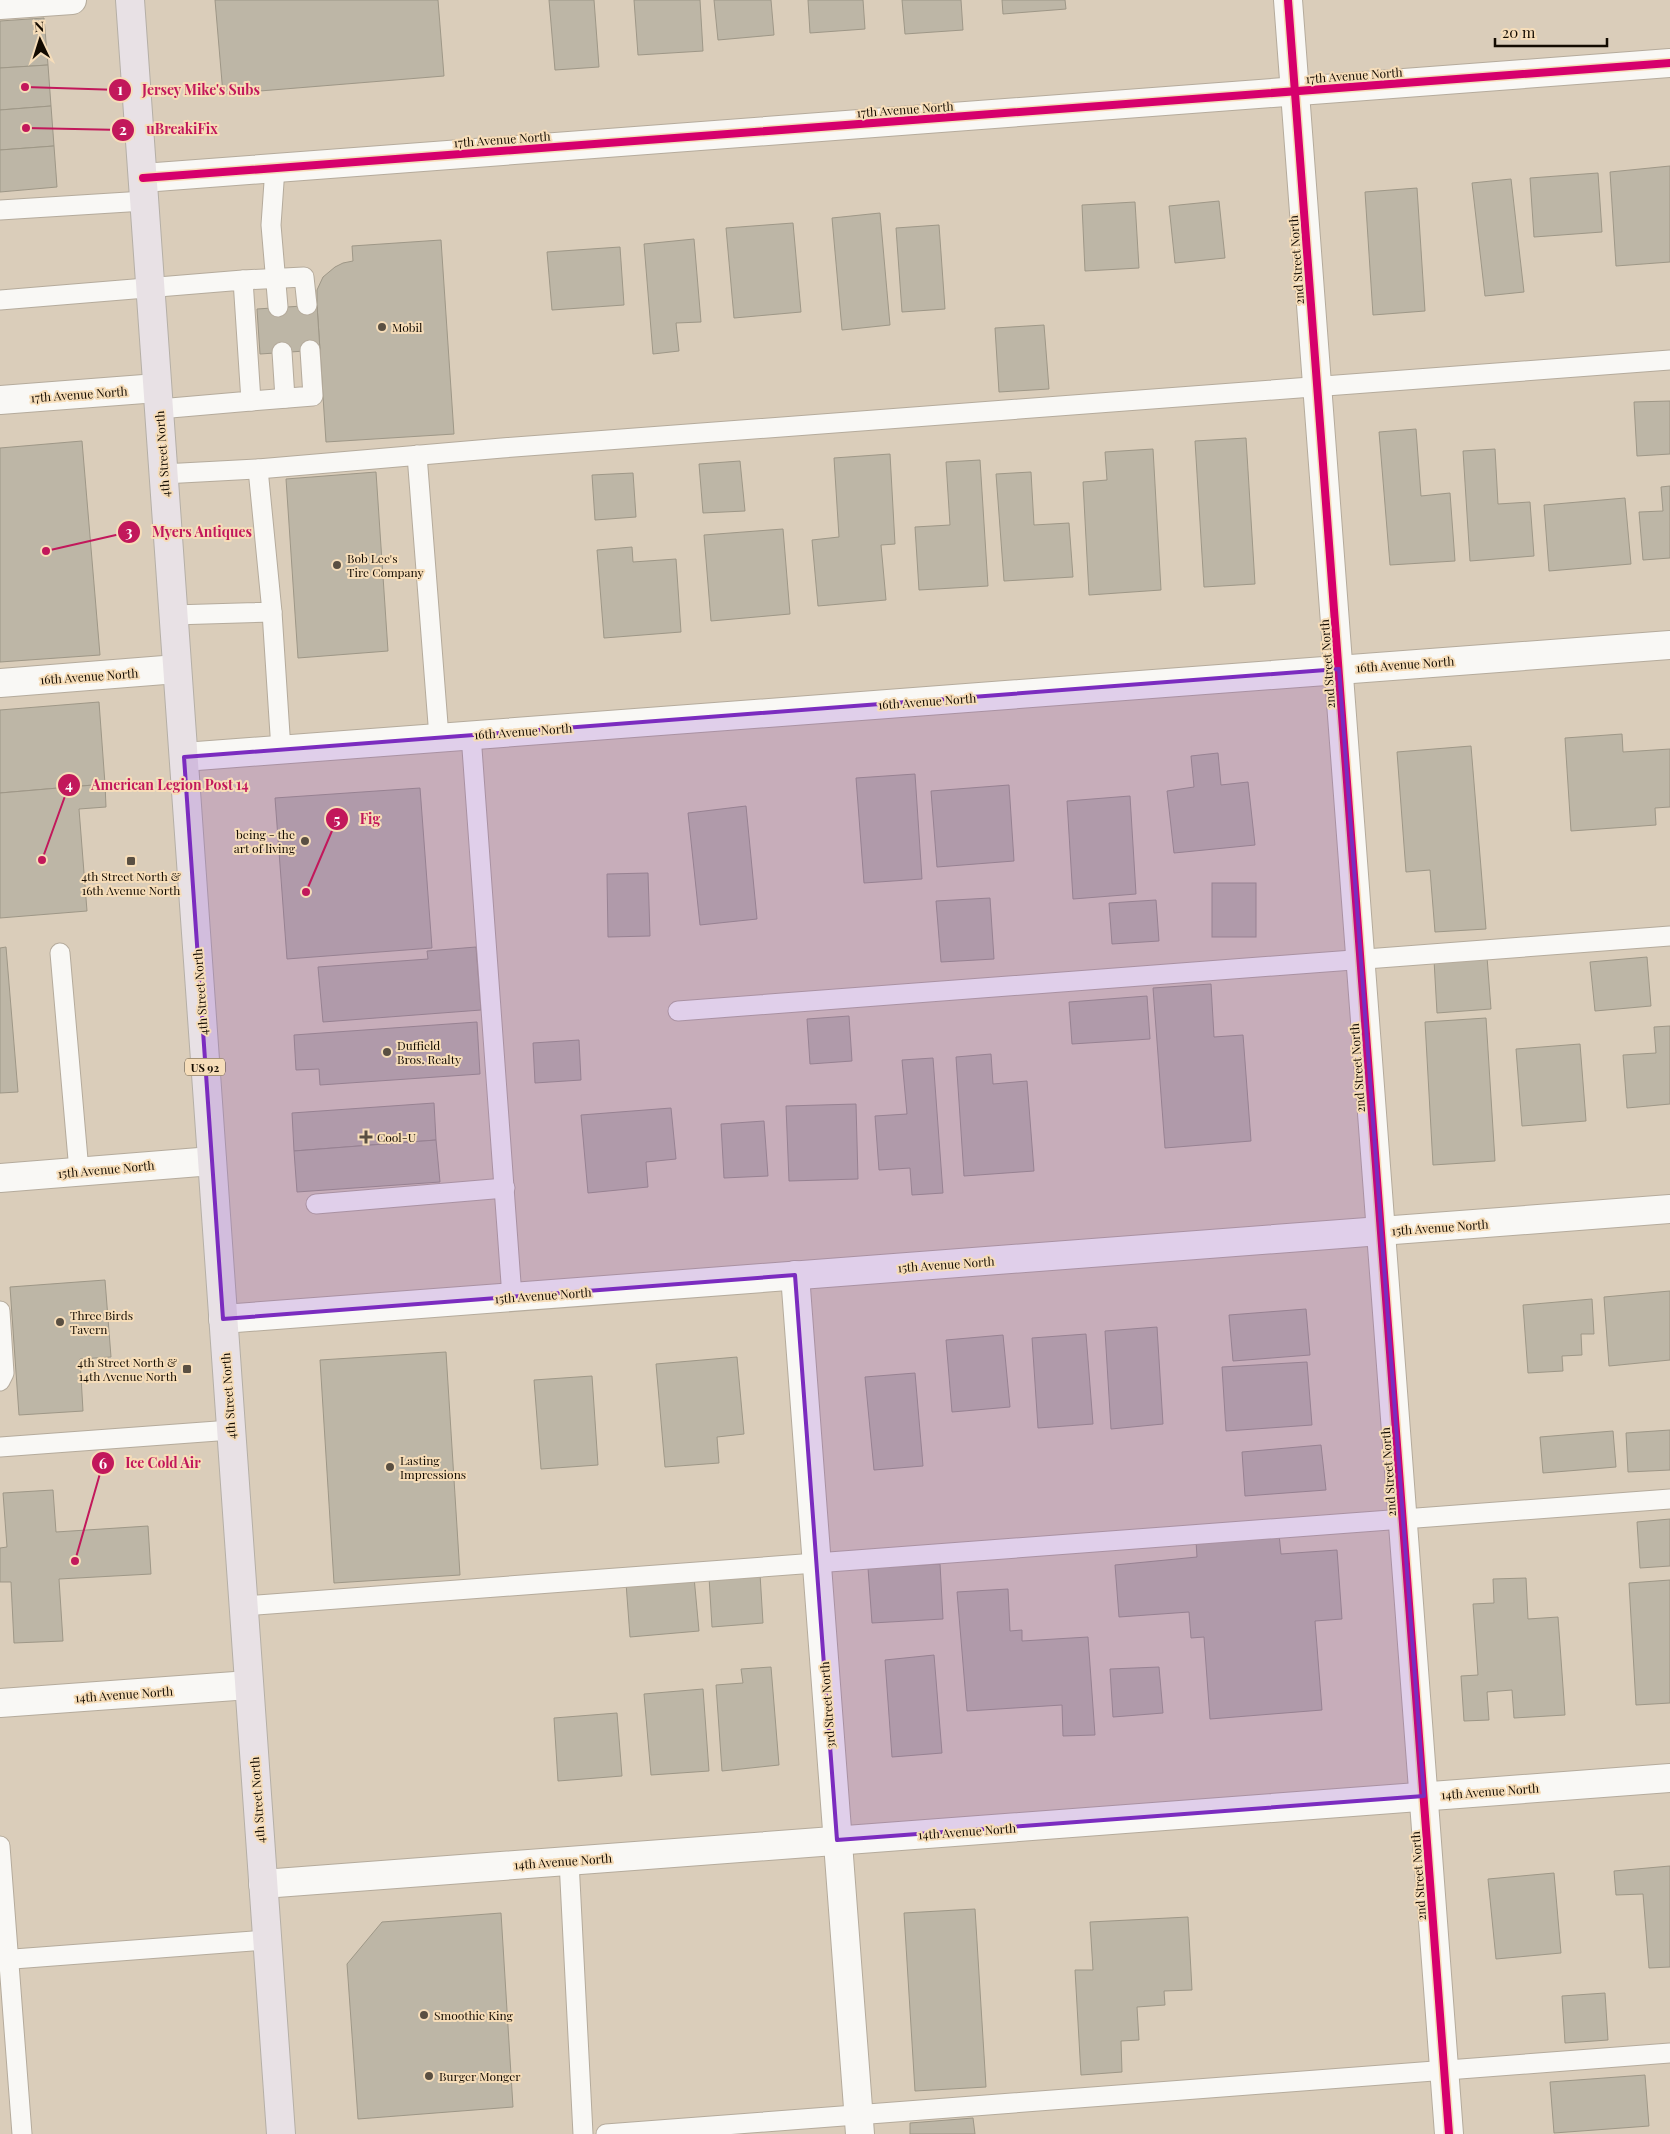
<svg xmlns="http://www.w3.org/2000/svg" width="1670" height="2134" font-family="'Playfair Display',serif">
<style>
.building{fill:#bdb6a6;stroke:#9e9787}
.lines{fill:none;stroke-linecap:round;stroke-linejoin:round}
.service-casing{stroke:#b5ab9c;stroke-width:21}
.minor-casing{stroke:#b5ab9c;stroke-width:30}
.primary-casing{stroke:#b5afa6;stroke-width:30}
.service{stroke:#f9f8f5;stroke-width:19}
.minor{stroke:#f9f8f5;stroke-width:28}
.primary{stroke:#e8e1e5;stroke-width:28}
.cycleway-casing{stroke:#f6ddb9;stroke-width:11}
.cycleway{stroke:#d6006c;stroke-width:8}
.marked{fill:#7b2cbf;fill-opacity:0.2;stroke:#7b2cbf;stroke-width:4;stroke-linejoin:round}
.poi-dot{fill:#594f42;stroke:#f6ddb9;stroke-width:2}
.labels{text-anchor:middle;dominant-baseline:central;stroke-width:4;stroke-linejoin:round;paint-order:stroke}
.shield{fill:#f6ddb9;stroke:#574a38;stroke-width:1}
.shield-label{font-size:11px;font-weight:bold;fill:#130b01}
.street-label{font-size:12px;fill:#130b01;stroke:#f6ddb9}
.poi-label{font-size:12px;fill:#130b01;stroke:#f6ddb9;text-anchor:start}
.leader{fill:none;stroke:#c2185b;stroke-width:2}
.callout-dot{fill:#c2185b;stroke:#f6ddb9;stroke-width:2}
.mark-label{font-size:15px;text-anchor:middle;font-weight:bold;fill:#fff}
.callout-label{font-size:14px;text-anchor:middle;font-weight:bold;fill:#c2185b;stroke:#f6ddb9;stroke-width:4;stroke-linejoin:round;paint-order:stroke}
</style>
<rect width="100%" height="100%" fill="#dacdba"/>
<g class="building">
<path d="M 215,0 L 438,0 L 444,76 L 223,94 Z"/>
<path d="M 549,0 L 594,0 L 599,67 L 555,70 Z"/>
<path d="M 634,0 L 700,0 L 703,51 L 638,55 Z"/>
<path d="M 714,0 L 771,0 L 774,35 L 718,40 Z"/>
<path d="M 808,0 L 863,0 L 865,29 L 810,33 Z"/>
<path d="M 902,0 L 961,0 L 963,30 L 905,34 Z"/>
<path d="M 1002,0 L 1065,0 L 1066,9 L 1003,14 Z"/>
<path d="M 44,18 L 48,65 L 0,68 L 0,21 Z"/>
<path d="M 48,65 L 51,106 L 0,110 L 0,68 Z"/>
<path d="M 51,106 L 54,146 L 0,150 L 0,110 Z"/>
<path d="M 54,146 L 57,187 L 0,192 L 0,150 Z"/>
<path d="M 1670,166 L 1670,262 L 1616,266 L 1610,172 Z"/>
<path d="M 1598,173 L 1602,232 L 1534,237 L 1530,178 Z"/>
<path d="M 1511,179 L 1524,292 L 1485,296 L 1472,183 Z"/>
<path d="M 1417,188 L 1425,311 L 1373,315 L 1365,192 Z"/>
<path d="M 1219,201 L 1225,258 L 1175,263 L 1169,206 Z"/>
<path d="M 1135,202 L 1139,268 L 1085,271 L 1082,205 Z"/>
<path d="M 880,213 L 890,325 L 842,330 L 832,218 Z"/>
<path d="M 793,223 L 801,312 L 734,318 L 726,228 Z"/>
<path d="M 939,225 L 945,309 L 902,312 L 896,228 Z"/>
<path d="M 694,239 L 701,322 L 676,323 L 679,351 L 653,354 L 644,244 Z"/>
<path d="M 441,240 L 454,434 L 326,442 L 317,305 L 317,290 L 323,277 L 335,267 L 343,263 L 353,261 L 352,246 Z"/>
<path d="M 620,247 L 624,305 L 552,310 L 547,252 Z"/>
<path d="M 317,305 L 320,350 L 260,354 L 257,309 Z"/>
<path d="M 1044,325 L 1049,389 L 999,392 L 995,328 Z"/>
<path d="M 1670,401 L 1670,454 L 1637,456 L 1634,402 Z"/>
<path d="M 1416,429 L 1421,496 L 1450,493 L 1455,561 L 1390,565 L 1379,432 Z"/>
<path d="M 1246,438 L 1255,584 L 1204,587 L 1195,441 Z"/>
<path d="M 82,441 L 100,655 L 0,662 L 0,448 Z"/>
<path d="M 1153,449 L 1161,590 L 1089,595 L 1083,482 L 1107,480 L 1105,452 Z"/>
<path d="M 1495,449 L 1498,504 L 1530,502 L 1534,556 L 1470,561 L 1463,451 Z"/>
<path d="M 890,454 L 895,544 L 881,545 L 886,600 L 818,606 L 812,540 L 839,537 L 834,458 Z"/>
<path d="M 980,460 L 988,586 L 919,590 L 915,527 L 950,525 L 946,462 Z"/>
<path d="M 740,461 L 745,511 L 703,513 L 699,464 Z"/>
<path d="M 376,472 L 388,651 L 298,658 L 286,479 Z"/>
<path d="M 1031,472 L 1034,525 L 1069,523 L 1073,577 L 1004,581 L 996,474 Z"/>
<path d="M 633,473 L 636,517 L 595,520 L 592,475 Z"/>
<path d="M 1670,486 L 1670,558 L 1643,560 L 1639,512 L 1663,511 L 1661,487 Z"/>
<path d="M 1625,498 L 1631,564 L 1549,571 L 1544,505 Z"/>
<path d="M 783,529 L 790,614 L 711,621 L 704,535 Z"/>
<path d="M 632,547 L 633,562 L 676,559 L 681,632 L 604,638 L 597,550 Z"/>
<path d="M 99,702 L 105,784 L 0,793 L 0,710 Z"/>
<path d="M 1622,734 L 1623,752 L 1670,749 L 1670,807 L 1655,808 L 1656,825 L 1571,831 L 1565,738 Z"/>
<path d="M 1471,746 L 1486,929 L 1435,932 L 1430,870 L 1406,872 L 1397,752 Z"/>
<path d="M 1218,753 L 1221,785 L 1248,782 L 1255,845 L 1174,853 L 1167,791 L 1194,787 L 1191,756 Z"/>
<path d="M 915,774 L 922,879 L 864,883 L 856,778 Z"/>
<path d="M 105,784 L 106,807 L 79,809 L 87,911 L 0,918 L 0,793 Z"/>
<path d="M 1009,785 L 1014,861 L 937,867 L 931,791 Z"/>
<path d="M 420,788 L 432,948 L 287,959 L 275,798 Z"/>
<path d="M 1130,796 L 1136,894 L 1073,899 L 1067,801 Z"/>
<path d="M 746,806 L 757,919 L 700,925 L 688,813 Z"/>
<path d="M 648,873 L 650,936 L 608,937 L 607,874 Z"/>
<rect x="1212" y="883" width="44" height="54"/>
<path d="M 990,898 L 994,959 L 941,962 L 936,901 Z"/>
<path d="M 1156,900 L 1159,941 L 1112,944 L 1109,903 Z"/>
<path d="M 6,947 L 18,1092 L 0,1093 L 0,948 Z"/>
<path d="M 476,947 L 481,1010 L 323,1022 L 318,967 L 428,959 L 427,951 Z"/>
<path d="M 1487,957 L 1491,1009 L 1437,1013 L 1434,960 Z"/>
<path d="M 1647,957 L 1651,1006 L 1595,1011 L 1590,962 Z"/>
<path d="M 1211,984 L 1214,1037 L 1243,1035 L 1251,1141 L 1165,1148 L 1153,988 Z"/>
<path d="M 1147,996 L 1150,1039 L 1072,1044 L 1069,1002 Z"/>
<path d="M 849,1016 L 852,1061 L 810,1064 L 807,1019 Z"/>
<path d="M 1486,1018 L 1495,1161 L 1433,1165 L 1425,1022 Z"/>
<path d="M 477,1022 L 480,1074 L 320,1085 L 319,1069 L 296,1070 L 294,1035 Z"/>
<path d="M 1670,1026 L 1670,1104 L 1627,1108 L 1623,1055 L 1656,1053 L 1654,1027 Z"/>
<path d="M 579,1040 L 581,1080 L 535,1083 L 533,1043 Z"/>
<path d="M 1580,1044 L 1586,1121 L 1522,1126 L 1516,1049 Z"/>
<path d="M 991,1054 L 993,1084 L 1027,1081 L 1034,1171 L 964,1176 L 956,1057 Z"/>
<path d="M 933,1058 L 943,1193 L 912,1195 L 910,1168 L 879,1170 L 875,1116 L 907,1114 L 902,1060 Z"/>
<path d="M 434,1103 L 436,1140 L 294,1151 L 292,1113 Z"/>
<path d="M 856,1104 L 858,1179 L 789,1181 L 786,1106 Z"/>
<path d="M 671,1108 L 676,1159 L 646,1162 L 648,1187 L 588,1193 L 581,1115 Z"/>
<path d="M 764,1121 L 768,1176 L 724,1178 L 721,1124 Z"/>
<path d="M 436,1140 L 440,1182 L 297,1192 L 294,1151 Z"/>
<path d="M 105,1280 L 111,1357 L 80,1359 L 83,1411 L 19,1415 L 10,1287 Z"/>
<path d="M 1670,1291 L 1670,1360 L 1609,1366 L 1604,1297 Z"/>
<path d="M 1592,1299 L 1594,1334 L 1581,1334 L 1582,1355 L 1562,1356 L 1563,1371 L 1528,1373 L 1523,1305 Z"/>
<path d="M 1306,1309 L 1310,1355 L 1233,1361 L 1229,1315 Z"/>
<path d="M 1157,1327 L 1163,1424 L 1111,1429 L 1105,1331 Z"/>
<path d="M 1086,1334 L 1093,1424 L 1038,1428 L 1032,1338 Z"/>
<path d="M 1003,1335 L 1010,1407 L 952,1412 L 946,1340 Z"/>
<path d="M 446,1352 L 460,1575 L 334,1583 L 320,1360 Z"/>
<path d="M 737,1357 L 744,1434 L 717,1437 L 719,1463 L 665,1467 L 656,1364 Z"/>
<path d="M 1307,1362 L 1312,1425 L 1226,1431 L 1222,1367 Z"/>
<path d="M 915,1373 L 923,1466 L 874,1470 L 865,1377 Z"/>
<path d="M 592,1376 L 598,1465 L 541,1469 L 534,1380 Z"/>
<path d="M 1670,1430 L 1670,1470 L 1628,1472 L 1626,1433 Z"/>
<path d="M 1613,1431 L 1616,1467 L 1543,1473 L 1540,1437 Z"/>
<path d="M 1321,1445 L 1326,1490 L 1245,1496 L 1242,1452 Z"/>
<path d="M 53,1490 L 56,1532 L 148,1526 L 151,1574 L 59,1579 L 63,1641 L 14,1643 L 11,1582 L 0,1582 L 0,1548 L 7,1547 L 3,1493 Z"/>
<path d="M 1670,1519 L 1670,1566 L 1640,1568 L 1637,1522 Z"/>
<path d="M 1279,1534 L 1281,1554 L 1337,1550 L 1342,1619 L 1315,1621 L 1322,1710 L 1210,1719 L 1204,1637 L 1191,1638 L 1189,1612 L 1119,1617 L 1115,1565 L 1197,1557 L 1196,1541 Z"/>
<path d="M 940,1564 L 943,1619 L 872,1623 L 868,1568 Z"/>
<path d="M 760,1574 L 763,1623 L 712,1627 L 709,1577 Z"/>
<path d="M 694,1577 L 699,1631 L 630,1637 L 626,1583 Z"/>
<path d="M 1526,1578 L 1528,1619 L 1558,1617 L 1565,1715 L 1514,1718 L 1512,1690 L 1487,1692 L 1489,1720 L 1464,1721 L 1461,1676 L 1478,1675 L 1473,1604 L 1494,1603 L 1493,1579 Z"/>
<path d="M 1670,1580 L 1670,1703 L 1636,1705 L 1629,1583 Z"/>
<path d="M 1008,1589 L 1010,1631 L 1022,1630 L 1022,1641 L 1088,1637 L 1095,1735 L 1063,1736 L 1062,1705 L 967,1711 L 957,1592 Z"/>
<path d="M 934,1655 L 942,1753 L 892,1757 L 885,1660 Z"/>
<path d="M 771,1667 L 779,1765 L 722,1771 L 716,1685 L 743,1683 L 741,1669 Z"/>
<path d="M 1159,1667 L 1163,1713 L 1113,1717 L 1110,1669 Z"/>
<path d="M 703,1689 L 709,1771 L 651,1775 L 644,1694 Z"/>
<path d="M 617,1713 L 622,1776 L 558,1781 L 554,1718 Z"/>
<path d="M 1670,1866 L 1670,1967 L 1649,1968 L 1643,1894 L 1616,1895 L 1614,1871 Z"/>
<path d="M 1554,1873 L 1561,1953 L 1496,1959 L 1488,1879 Z"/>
<path d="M 975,1909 L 986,2087 L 915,2091 L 904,1913 Z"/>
<path d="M 501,1913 L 513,2107 L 358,2119 L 347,1964 L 382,1922 Z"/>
<path d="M 1188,1917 L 1192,1990 L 1164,1991 L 1165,2005 L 1137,2007 L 1139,2040 L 1121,2041 L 1122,2072 L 1081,2075 L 1075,1970 L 1093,1970 L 1090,1922 Z"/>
<path d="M 1605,1993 L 1608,2040 L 1565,2043 L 1562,1996 Z"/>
<path d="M 1645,2075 L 1649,2126 L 1554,2133 L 1550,2082 Z"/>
<path d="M 973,2118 L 975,2134 L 910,2134 L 910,2123 Z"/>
</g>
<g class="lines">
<defs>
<g id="service">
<path d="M 275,168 L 271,225 L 278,307"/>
<path d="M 0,210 L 144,201"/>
<path d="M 243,280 L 304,277 L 307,305"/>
<path d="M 0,300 L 243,280 L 251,401 L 159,409"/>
<path d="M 282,352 L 285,398"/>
<path d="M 251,401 L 313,396 L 310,350"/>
<path d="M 417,455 L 439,737"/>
<path d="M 163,474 L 258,469 L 502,448 L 1670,360"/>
<path d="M 272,612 L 281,750"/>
<path d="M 173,615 L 272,612 L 258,469"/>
<path d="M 471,735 L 512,1297"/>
<path d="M 60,953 L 79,1171"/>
<path d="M 678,1011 L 1670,936"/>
<path d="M 316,1204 L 505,1188"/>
<path d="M 0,1311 L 4,1373 L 0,1381"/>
<path d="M 0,1447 L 231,1430"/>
<path d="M 243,1606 L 1670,1499"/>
<path d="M 0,1846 L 22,2134"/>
<path d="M 569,1861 L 583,2134"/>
<path d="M 0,1960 L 267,1940"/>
<path d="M 606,2134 L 1670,2053"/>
</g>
<g id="minor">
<path d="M 1288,0 L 1449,2134"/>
<path d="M 0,5 L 72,0"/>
<path d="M 143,178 L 1670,63"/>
<path d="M 0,400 L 157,388"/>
<path d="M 0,683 L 177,669"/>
<path d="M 184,757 L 1670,645"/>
<path d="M 0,1178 L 212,1161"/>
<path d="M 795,1275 L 860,2134"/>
<path d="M 223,1319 L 1670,1209"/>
<path d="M 0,1703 L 249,1685"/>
<path d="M 263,1884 L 1670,1778"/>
</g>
<path id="primary" d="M 130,0 L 281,2134"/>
</defs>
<use href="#service" class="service-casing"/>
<use href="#minor" class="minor-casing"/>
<use href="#primary" class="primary-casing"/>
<use href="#service" class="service"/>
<use href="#minor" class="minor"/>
<use href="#primary" class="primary"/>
<defs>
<g id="cycleway">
<path d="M 1288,0 L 1449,2134"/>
<path d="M 143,178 L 1670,63"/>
</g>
</defs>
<use href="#cycleway" class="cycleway-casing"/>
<use href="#cycleway" class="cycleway"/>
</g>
<path class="marked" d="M 1339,669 L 1424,1796 L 837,1840 L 795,1275 L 223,1319 L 184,757 Z"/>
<g class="poi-dot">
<circle cx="382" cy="327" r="5"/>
<circle cx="337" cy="565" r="5"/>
<circle cx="305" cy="841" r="5"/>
<rect x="126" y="856" width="10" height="10" rx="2.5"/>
<circle cx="387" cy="1052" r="5"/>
<path d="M363.5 1129.5h5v5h5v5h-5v5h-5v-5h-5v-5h5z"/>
<circle cx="60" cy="1322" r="5"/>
<rect x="182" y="1364" width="10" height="10" rx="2.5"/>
<circle cx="390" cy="1467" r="5"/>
<circle cx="424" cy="2015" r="5"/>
<circle cx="429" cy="2076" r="5"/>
</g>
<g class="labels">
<rect class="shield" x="185" y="1058.5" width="40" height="17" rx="4"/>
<g class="shield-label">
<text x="205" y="1067">US 92</text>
</g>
<g class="street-label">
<text transform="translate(1354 75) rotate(-4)">17th Avenue North</text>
<text transform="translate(905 109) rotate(-4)">17th Avenue North</text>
<text transform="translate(502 139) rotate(-4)">17th Avenue North</text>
<text transform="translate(1296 260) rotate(-94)">2nd Street North</text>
<text transform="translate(79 394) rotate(-4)">17th Avenue North</text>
<text transform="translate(162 454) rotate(-94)">4th Street North</text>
<text transform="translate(1327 664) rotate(-94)">2nd Street North</text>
<text transform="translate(1405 664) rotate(-4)">16th Avenue North</text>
<text transform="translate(89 676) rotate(-4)">16th Avenue North</text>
<text transform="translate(927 701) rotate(-4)">16th Avenue North</text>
<text transform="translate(523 731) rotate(-4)">16th Avenue North</text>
<text transform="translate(200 992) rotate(-94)">4th Street North</text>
<text transform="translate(1357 1068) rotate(-94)">2nd Street North</text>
<text transform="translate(106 1169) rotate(-5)">15th Avenue North</text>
<text transform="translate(1440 1227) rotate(-4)">15th Avenue North</text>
<text transform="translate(946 1264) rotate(-4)">15th Avenue North</text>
<text transform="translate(543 1295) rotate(-4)">15th Avenue North</text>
<text transform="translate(228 1396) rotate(-94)">4th Street North</text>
<text transform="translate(1388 1472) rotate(-94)">2nd Street North</text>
<text transform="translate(124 1694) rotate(-4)">14th Avenue North</text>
<text transform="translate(827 1705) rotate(-94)">3rd Street North</text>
<text transform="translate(1490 1791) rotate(-4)">14th Avenue North</text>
<text transform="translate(257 1800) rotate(-94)">4th Street North</text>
<text transform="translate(967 1831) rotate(-4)">14th Avenue North</text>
<text transform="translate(563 1861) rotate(-4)">14th Avenue North</text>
<text transform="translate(1418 1876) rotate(-94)">2nd Street North</text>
</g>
<g class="poi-label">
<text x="392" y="327">Mobil</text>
<text x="347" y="558">Bob Lee's<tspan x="347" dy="14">Tire Company</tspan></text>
<text x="295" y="834" text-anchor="end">being - the<tspan x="295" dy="14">art of living</tspan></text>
<text x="131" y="876" text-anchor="middle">4th Street North &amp;<tspan x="131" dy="14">16th Avenue North</tspan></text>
<text x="397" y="1045">Duffield<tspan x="397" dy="14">Bros. Realty</tspan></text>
<text x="377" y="1137">Cool-U</text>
<text x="70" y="1315">Three Birds<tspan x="70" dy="14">Tavern</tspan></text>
<text x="177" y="1362" text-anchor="end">4th Street North &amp;<tspan x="177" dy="14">14th Avenue North</tspan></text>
<text x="400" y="1460">Lasting<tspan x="400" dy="14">Impressions</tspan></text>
<text x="434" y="2015">Smoothie King</text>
<text x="439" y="2076">Burger Monger</text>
</g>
</g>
<path class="leader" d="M25 87L120 90M26 128L123 130M46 551L129 532M42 860L69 785M306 892L337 819M75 1561L103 1463"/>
<g class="callout-dot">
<circle cx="25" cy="87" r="5"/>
<circle cx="26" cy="128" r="5"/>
<circle cx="46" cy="551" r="5"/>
<circle cx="42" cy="860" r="5"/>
<circle cx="306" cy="892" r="5"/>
<circle cx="75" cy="1561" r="5"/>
<circle cx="120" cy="90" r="12"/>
<circle cx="123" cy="130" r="12"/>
<circle cx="129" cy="532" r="12"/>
<circle cx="69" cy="785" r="12"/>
<circle cx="337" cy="819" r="12"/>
<circle cx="103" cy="1463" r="12"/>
</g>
<g class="mark-label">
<text x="120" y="95">1</text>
<text x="123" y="135">2</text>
<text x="129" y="537">3</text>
<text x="69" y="790">4</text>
<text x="337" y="825">5</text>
<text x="103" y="1469">6</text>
</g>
<g class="callout-label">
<text x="201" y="95">Jersey Mike's Subs</text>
<text x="182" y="134">uBreakiFix</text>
<text x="202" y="537">Myers Antiques</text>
<text x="170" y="790">American Legion Post 14</text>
<text x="370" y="824">Fig</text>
<text x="163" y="1468">Ice Cold Air</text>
</g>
<g transform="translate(40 40) rotate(356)" stroke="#f6ddb9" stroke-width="4" paint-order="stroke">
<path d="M0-4L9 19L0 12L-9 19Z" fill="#130b01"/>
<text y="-8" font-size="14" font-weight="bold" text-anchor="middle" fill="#130b01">N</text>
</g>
<path d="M1495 38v8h112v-8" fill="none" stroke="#130b01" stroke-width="2.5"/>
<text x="1502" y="38" font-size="15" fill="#130b01" stroke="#f6ddb9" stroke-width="4" paint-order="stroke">20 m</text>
</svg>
